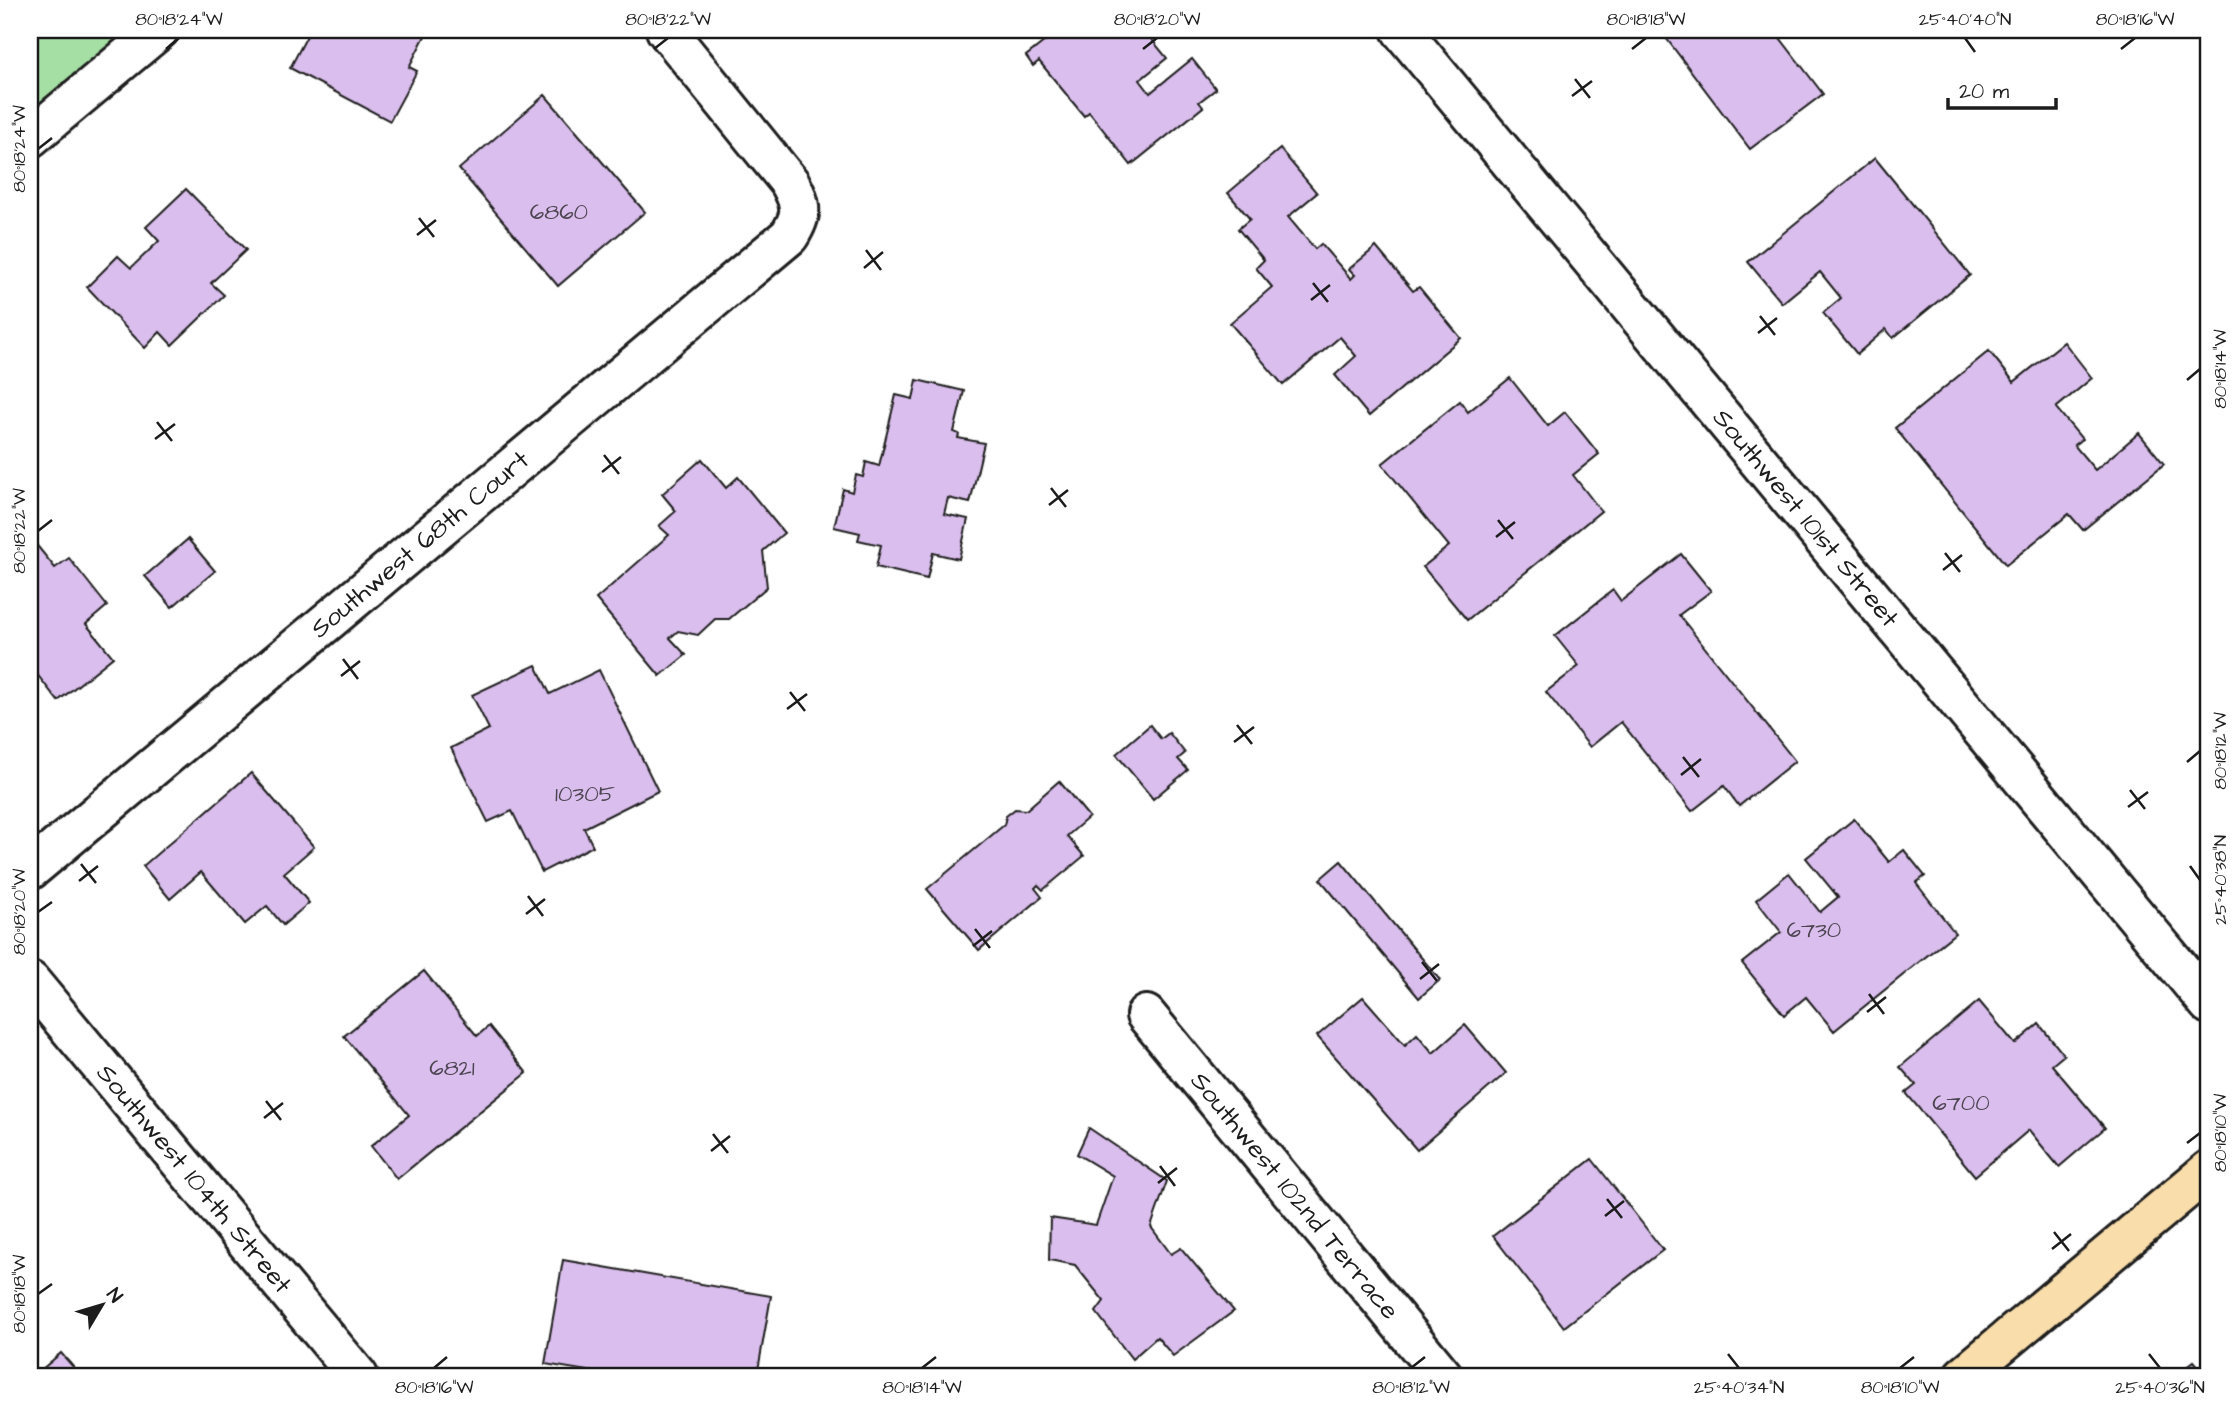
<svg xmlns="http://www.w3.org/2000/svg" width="2239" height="1406" font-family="'Architects Daughter',sans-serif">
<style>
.green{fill:#a5dfa4;stroke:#607e60;stroke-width:2}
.building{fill:#dabeed;stroke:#1c1c1c;stroke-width:2}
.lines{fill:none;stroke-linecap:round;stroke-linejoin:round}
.minor-casing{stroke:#1c1c1c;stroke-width:44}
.major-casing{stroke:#1c1c1c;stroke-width:44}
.minor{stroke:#fff;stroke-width:38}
.major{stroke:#f9ddab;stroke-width:38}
.ticks{fill:none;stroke:#1c1c1c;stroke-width:2.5}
.labels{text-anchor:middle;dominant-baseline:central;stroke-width:7;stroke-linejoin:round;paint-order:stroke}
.number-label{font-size:23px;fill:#4c4450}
.street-label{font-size:26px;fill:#1c1c1c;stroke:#fff}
.neatline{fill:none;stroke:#1c1c1c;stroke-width:2.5}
.ticks-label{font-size:18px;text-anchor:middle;fill:#1c1c1c}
</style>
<rect width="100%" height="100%" fill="#fff"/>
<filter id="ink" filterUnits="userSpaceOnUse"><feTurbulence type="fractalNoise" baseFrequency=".0143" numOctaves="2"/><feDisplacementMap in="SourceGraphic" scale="14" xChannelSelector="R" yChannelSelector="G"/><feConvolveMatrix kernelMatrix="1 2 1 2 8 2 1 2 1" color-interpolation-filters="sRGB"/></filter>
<g filter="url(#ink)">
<path class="green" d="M 30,30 L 143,30 L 30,124 Z"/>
<g class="building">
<path d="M 310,30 L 318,30 L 325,33 L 327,30 L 428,30 L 409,67 L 417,71 L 390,121 L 290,68 Z"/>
<path d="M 1059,30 L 1144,30 L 1167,58 L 1140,80 L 1150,93 L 1192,59 L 1216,89 L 1199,102 L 1203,107 L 1131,165 L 1089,112 L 1084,116 L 1039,61 L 1033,66 L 1026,56 Z"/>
<path d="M 1660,30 L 1774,30 L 1823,94 L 1750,149 Z"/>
<path d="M 545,95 L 645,212 L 558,286 L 459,169 Z"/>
<path d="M 1280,149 L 1317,193 L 1288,217 L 1315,249 L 1321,244 L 1351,279 L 1355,275 L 1349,269 L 1376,247 L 1413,291 L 1419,287 L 1461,338 L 1369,416 L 1335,375 L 1356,356 L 1340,337 L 1283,385 L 1230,323 L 1272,287 L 1256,268 L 1264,260 L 1238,229 L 1250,219 L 1228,193 Z"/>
<path d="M 1875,158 L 1970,275 L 1893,338 L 1886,329 L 1857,354 L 1823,313 L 1841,298 L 1820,272 L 1782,303 L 1748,262 Z"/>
<path d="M 186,189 L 246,250 L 211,283 L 224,295 L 172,345 L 160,332 L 145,348 L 87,287 L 118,256 L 131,268 L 159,241 L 146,227 Z"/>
<path d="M 2064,342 L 2092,378 L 2056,408 L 2082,439 L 2074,445 L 2095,470 L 2139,433 L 2164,464 L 2083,530 L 2069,514 L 2006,565 L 1895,428 L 1989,351 L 2014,382 Z"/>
<path d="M 1510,378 L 1548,426 L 1565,412 L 1599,454 L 1573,475 L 1601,511 L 1467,620 L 1423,567 L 1449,546 L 1382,464 L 1460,401 L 1468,412 Z"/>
<path d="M 917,380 L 964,391 L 954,432 L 959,434 L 958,438 L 984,443 L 970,503 L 948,498 L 944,514 L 968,519 L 959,559 L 933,553 L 927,579 L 876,567 L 881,545 L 858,540 L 860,533 L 834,527 L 843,489 L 852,492 L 856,475 L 863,477 L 866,462 L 879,466 L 896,395 L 913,399 Z"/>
<path d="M 702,459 L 726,488 L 738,477 L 784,533 L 763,551 L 767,587 L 729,619 L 715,619 L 698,635 L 678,631 L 670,638 L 686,655 L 660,676 L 596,599 L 669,535 L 659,526 L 676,511 L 662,494 Z"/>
<path d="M 30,537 L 55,568 L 69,558 L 107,606 L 86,624 L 113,657 L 58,701 L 32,668 L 30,670 Z"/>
<path d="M 188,539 L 215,571 L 172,607 L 145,576 Z"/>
<path d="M 1681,554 L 1711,591 L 1679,615 L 1795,761 L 1739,806 L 1724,786 L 1692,811 L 1621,722 L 1590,747 L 1546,692 L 1579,666 L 1555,636 L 1613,590 L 1621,601 Z"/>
<path d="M 536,665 L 550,694 L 599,670 L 658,791 L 584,828 L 593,846 L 542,872 L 512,811 L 488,822 L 451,748 L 489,729 L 472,695 Z"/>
<path d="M 1150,725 L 1161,739 L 1169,733 L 1185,753 L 1178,759 L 1188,770 L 1153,799 L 1116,754 Z"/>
<path d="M 251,773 L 314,847 L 284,873 L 309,903 L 283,925 L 267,906 L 245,924 L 201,872 L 170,899 L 143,866 Z"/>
<path d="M 1059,781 L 1089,817 L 1067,836 L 1084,856 L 1043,890 L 1038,885 L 1035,888 L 1042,897 L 979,950 L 927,889 L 1004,825 L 1006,816 L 1015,809 L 1026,810 Z"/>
<path d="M 1854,819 L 1889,862 L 1904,850 L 1925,876 L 1916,883 L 1955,933 L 1834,1031 L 1806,997 L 1784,1015 L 1742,963 L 1781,932 L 1756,900 L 1789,873 L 1820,912 L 1838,897 L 1806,858 Z"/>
<path d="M 1341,861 L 1440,980 L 1419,998 L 1320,879 Z"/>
<path d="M 424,971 L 477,1036 L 489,1026 L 527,1073 L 397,1179 L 371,1146 L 409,1115 L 344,1036 Z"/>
<path d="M 1363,997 L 1405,1045 L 1417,1034 L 1433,1053 L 1465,1025 L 1506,1073 L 1417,1150 L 1317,1036 Z"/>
<path d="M 1979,1001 L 2015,1044 L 2039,1024 L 2064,1055 L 2052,1065 L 2105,1128 L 2059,1167 L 2029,1130 L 1975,1176 L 1906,1093 L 1916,1085 L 1900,1067 Z"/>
<path d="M 1089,1128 L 1167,1181 L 1151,1227 L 1171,1254 L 1181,1248 L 1234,1311 L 1173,1356 L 1157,1337 L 1132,1359 L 1096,1312 L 1104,1301 L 1075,1265 L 1049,1260 L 1050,1218 L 1096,1225 L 1113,1176 L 1077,1154 Z"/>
<path d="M 1592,1159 L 1663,1250 L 1564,1327 L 1493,1236 Z"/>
<path d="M 563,1260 L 771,1296 L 757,1376 L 617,1376 L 545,1364 Z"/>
<path d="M 61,1353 L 81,1376 L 34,1376 Z"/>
<path d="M 2194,1361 L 2207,1376 L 2175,1376 Z"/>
</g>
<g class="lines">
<defs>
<g id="minor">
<path id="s1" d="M 1401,30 L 2209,1004"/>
<path d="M 30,138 L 159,30"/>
<path id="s2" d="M 30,870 L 789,236 C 803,214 802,206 790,183 L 666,30"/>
<path id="s3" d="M 30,981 L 358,1376"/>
<path id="s4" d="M 1146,1015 L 1443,1376"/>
</g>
<path id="major" d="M 1963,1376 L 2209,1170"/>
</defs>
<use href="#minor" class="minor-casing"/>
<use href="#major" class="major-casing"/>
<use href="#minor" class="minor"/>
<use href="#major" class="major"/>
</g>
</g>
<path class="ticks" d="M 1965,38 L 1975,52M 166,49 L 179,38M 654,49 L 668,38M 1143,49 L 1157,38M 1632,49 L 1646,38M 2121,49 L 2135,38M 1575,79 L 1590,98M 1572,96 L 1592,81M 38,149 L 52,138M 419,218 L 434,237M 417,235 L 436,220M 866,250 L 881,270M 864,268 L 883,252M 1313,283 L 1328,302M 1311,300 L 1330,285M 1760,316 L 1775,335M 1758,333 L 1777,318M 2187,380 L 2200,369M 157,422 L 172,441M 155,439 L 175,424M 604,455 L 619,474M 602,472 L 621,457M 1051,488 L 1066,507M 1049,505 L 1068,490M 1498,520 L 1513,539M 38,531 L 52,520M 1496,537 L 1515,522M 1945,553 L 1960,572M 1943,570 L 1962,555M 343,659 L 358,679M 341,676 L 360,661M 790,692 L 805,711M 787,709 L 807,694M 1237,725 L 1252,744M 1234,742 L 1254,727M 1683,757 L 1699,777M 2187,762 L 2200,751M 1681,775 L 1701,759M 2130,790 L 2145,809M 2128,807 L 2148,792M 81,864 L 96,883M 2190,866 L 2200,880M 79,881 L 98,866M 528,896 L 543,916M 38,912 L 52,902M 526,914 L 545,899M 975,929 L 990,948M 973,946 L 992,931M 1422,962 L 1437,981M 1420,979 L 1439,964M 1869,994 L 1884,1014M 1867,1012 L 1886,997M 266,1101 L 281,1120M 264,1118 L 283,1103M 713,1134 L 728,1153M 2187,1143 L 2200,1133M 711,1151 L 730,1136M 1160,1166 L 1175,1186M 1158,1183 L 1177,1168M 1607,1199 L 1622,1218M 1605,1216 L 1624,1201M 2054,1232 L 2069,1251M 2052,1249 L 2071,1234M 38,1294 L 52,1284M 1728,1354 L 1739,1368M 2149,1354 L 2160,1368M 434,1368 L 447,1357M 922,1368 L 936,1357M 1411,1368 L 1425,1357M 1900,1368 L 1914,1357"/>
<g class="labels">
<g class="number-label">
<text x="559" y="212">6860</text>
<text x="585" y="794">10305</text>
<text x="1814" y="930">6730</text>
<text x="452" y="1068">6821</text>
<text x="1961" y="1103">6700</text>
</g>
<g class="street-label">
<text stroke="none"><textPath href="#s1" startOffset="634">Southwest 101st Street</textPath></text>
<text stroke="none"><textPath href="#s2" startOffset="508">Southwest 68th Court</textPath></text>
<text stroke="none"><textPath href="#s3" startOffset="257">Southwest 104th Street</textPath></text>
<text stroke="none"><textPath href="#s4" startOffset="234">Southwest 102nd Terrace</textPath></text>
</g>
</g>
<rect width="2239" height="1406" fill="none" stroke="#fff" stroke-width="77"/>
<g transform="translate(102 1305) rotate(52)" stroke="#ffffff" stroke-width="5" paint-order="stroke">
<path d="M0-5L12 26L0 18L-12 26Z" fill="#1c1c1c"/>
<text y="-10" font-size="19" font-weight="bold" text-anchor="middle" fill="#1c1c1c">N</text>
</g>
<path d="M1948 98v10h108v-10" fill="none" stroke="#1c1c1c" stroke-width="3.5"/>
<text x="1959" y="98" font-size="21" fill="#1c1c1c" stroke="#ffffff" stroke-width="5" paint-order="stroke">20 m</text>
<rect x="38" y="38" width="2162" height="1330" class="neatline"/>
<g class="ticks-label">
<text x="179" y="25">80°18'24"W</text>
<text x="668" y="25">80°18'22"W</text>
<text x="1157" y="25">80°18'20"W</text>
<text x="1646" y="25">80°18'18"W</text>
<text x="1965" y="25">25°40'40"N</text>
<text x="2135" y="25">80°18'16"W</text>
<text transform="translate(19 149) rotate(-90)" y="6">80°18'24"W</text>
<text transform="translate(2220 369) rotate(-90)" y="6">80°18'14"W</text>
<text transform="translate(19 531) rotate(-90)" y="6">80°18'22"W</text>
<text transform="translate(2220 751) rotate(-90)" y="6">80°18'12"W</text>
<text transform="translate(2220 880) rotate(-90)" y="6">25°40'38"N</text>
<text transform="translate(19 912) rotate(-90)" y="6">80°18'20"W</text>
<text transform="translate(2220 1133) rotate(-90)" y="6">80°18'10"W</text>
<text transform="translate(19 1294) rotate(-90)" y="6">80°18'18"W</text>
<text x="434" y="1393">80°18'16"W</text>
<text x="922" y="1393">80°18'14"W</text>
<text x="1411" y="1393">80°18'12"W</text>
<text x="1739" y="1393">25°40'34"N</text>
<text x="1900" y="1393">80°18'10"W</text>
<text x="2160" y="1393">25°40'36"N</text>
</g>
</svg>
